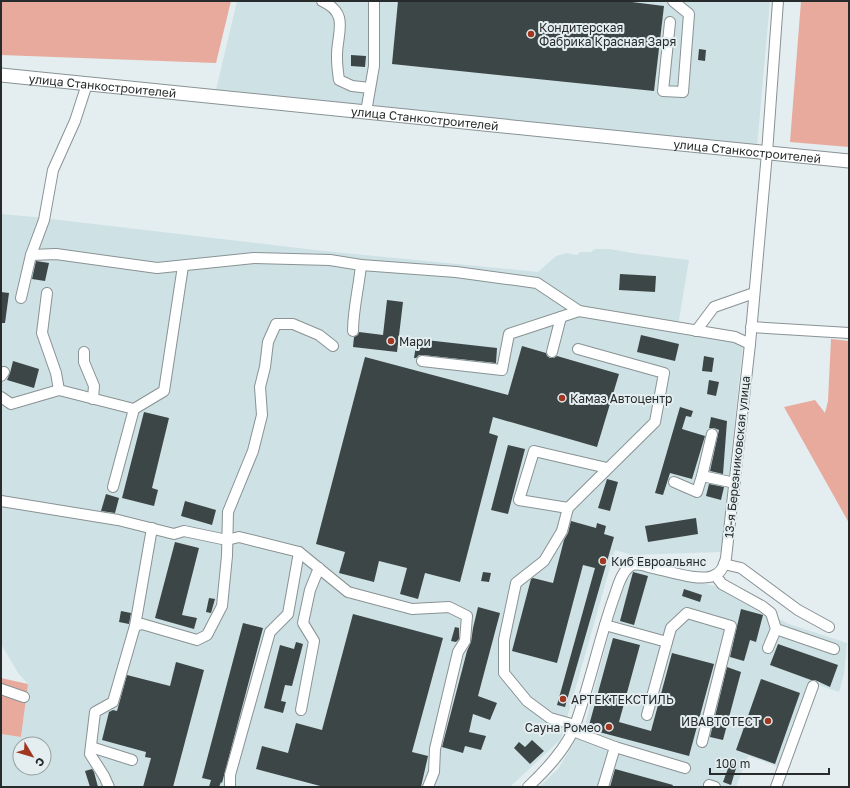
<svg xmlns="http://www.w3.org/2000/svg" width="850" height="788" font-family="'Golos Text',sans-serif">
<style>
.built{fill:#cee1e4;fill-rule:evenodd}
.green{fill:#e7aa9c}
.building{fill:#3d4647}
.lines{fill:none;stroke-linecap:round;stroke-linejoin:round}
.minor-casing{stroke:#899294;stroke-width:12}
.major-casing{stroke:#899294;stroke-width:15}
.minor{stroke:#fff;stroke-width:10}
.major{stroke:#fff;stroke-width:13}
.poi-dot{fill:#a03720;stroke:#e4eef0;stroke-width:1.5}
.labels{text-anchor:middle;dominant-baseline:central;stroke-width:4;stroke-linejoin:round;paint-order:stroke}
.poi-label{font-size:12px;fill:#272b2b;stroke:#e4eef0;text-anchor:start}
.street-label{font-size:12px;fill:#272b2b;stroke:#e4eef0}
</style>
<rect width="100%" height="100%" fill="#e4eef0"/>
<g class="built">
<path d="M 237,1 L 770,1 L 757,147 L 215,94 Z"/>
<path d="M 1,214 L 34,217 L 324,251 L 538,272 L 556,256 L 567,253 L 577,255 L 580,252 L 591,252 L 595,249 L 610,249 L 632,253 L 689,260 L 677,332 L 743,344 L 721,552 L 632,555 L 615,550 L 561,739 L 510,787 L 1,787 L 1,734 L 21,737 L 28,684 L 18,673 L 1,644 ZM 20,744 L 44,744 L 44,768 L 20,768 Z"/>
<path d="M 633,569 L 650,571 L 715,586 L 789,624 L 847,643 L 844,674 L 839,692 L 818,685 L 788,770 L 748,756 L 736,787 L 539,787 L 558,769 L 585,724 L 614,615 L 629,573 Z"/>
</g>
<g class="green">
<path d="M 1,1 L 231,1 L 216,63 L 1,55 Z"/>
<path d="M 801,1 L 849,1 L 849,147 L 790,142 Z"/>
<path d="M 831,339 L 849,341 L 849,523 L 784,407 L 815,400 L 825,413 L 828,401 Z"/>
<path d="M 1,678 L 28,684 L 21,737 L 1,734 Z"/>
</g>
<g class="building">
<path d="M 398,1 L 624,1 L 664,6 L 654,91 L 392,64 Z"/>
<path d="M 699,49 L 706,50 L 705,61 L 698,60 Z"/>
<path d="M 351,55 L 366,56 L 365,67 L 351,66 Z"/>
<path d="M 36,261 L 49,263 L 45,281 L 32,279 Z"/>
<path d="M 620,274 L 656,276 L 655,292 L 619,290 Z"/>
<path d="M 1,292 L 9,293 L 5,323 L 1,323 Z"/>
<path d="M 387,300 L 403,302 L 397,352 L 353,347 L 354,337 L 358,335 L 359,332 L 383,335 Z"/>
<path d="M 641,335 L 679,344 L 675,361 L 637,352 Z"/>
<path d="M 417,339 L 497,348 L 496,363 L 423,355 L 419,355 L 416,358 L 414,358 Z"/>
<path d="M 522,346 L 546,353 L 547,356 L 550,358 L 554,358 L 557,356 L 619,374 L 597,447 L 493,417 L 489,433 L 498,436 L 460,582 L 425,573 L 418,599 L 400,594 L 407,568 L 379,561 L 374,582 L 339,573 L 345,552 L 316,544 L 365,357 L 508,395 Z"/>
<path d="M 704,356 L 714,358 L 712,372 L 702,371 Z"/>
<path d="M 13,361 L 39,369 L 34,388 L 7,380 L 10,373 Z"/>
<path d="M 709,380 L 719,382 L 716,396 L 707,394 Z"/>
<path d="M 680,407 L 693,411 L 691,417 L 686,416 L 682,429 L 705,436 L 692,479 L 670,473 L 663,495 L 655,493 Z"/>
<path d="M 144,412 L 169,418 L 152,488 L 158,490 L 154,506 L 122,498 Z"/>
<path d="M 711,417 L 727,421 L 723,474 L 710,471 L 719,430 L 714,428 L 709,428 Z"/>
<path d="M 508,445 L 525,449 L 508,514 L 491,510 Z"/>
<path d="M 607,479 L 618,482 L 610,511 L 598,508 Z"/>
<path d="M 709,484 L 724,487 L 721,500 L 706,496 Z"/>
<path d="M 106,494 L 119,498 L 115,513 L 101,511 Z"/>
<path d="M 185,501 L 216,510 L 212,525 L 181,516 Z"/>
<path d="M 696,518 L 698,534 L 648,542 L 645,526 Z"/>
<path d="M 571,521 L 596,528 L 597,523 L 606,526 L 604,534 L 614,537 L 565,707 L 557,705 L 595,568 L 583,565 L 557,663 L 512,651 L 531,579 L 533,578 L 553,583 L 564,540 L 568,533 Z"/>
<path d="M 175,542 L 199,548 L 182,615 L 197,618 L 194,629 L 155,618 Z"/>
<path d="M 483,572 L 491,573 L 489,582 L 481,581 Z"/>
<path d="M 633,572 L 648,576 L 634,625 L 620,621 Z"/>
<path d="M 684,589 L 702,595 L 700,602 L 682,596 Z"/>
<path d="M 209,598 L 215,599 L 211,613 L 206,612 Z"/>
<path d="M 478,607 L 500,613 L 478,696 L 497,703 L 490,720 L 473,714 L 469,732 L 486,736 L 481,750 L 465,746 L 463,753 L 442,747 L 467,651 L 471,642 L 473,628 Z"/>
<path d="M 741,609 L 763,615 L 756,642 L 750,640 L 744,661 L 730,657 Z"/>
<path d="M 121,611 L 131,613 L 129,624 L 119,622 Z"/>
<path d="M 353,614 L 443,638 L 412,752 L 428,756 L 421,787 L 324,787 L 256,769 L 262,746 L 288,753 L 296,723 L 322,730 Z"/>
<path d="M 243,623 L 263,628 L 222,783 L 221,782 L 219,787 L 209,787 L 211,780 L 202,778 Z"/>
<path d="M 455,627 L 459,628 L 459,639 L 456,642 L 451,641 Z"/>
<path d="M 613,638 L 640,645 L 619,722 L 651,731 L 672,653 L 714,664 L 689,756 L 588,729 Z"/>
<path d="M 296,642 L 303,644 L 292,686 L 285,685 L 281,701 L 286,702 L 283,713 L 264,708 L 280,645 L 294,649 Z"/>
<path d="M 778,644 L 838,665 L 830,687 L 815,680 L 811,680 L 770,665 Z"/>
<path d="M 176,662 L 204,670 L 173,787 L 143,787 L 151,758 L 145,757 L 146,752 L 102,740 L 109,712 L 113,710 L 117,711 L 127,675 L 170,686 Z"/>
<path d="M 727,667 L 741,672 L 723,740 L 710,737 Z"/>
<path d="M 761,679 L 800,693 L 775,764 L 736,750 Z"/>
<path d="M 532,740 L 544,751 L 530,764 L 514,748 L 519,742 L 525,747 Z"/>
<path d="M 730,763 L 737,765 L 731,785 L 723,782 Z"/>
<path d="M 92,769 L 94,772 L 98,787 L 90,787 L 85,771 Z"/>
<path d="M 615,769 L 673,785 L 672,787 L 610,787 Z"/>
</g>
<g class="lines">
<defs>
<g id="minor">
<path d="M 322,1 C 351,14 336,34 337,58 C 337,65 338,73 339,80 L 352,86 L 370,88"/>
<path d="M 670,22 L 663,91 L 683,92 L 689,14 L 673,1"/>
<path d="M 366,112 L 374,66 L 374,1"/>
<path d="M 31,255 L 56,254 L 157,268 L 254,258 L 330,260 L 361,265 L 456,272 L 537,283 L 579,311 L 735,337 L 750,344"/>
<path d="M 47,293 L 42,333 L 56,373 L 59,390"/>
<path d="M 21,298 L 31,255 L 44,220 L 53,170 L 75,121 L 87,84"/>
<path d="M 751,327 L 849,333"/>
<path d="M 353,331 C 353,309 359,287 361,265"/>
<path d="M 696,331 L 714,307 L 754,293"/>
<path d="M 84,352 L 84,362 L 94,386 L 93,399"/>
<path d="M 552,352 L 561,317"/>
<path d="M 422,361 L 502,370 L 509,334 L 579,311"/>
<path d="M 1,376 L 4,372"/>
<path d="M 1,397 L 11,404 L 59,390 L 134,409"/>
<path d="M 712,434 L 702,476 L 735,483"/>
<path d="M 674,482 L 697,492 L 702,476"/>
<path d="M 113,487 L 134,409 L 164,391 L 183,266"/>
<path d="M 1,501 L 118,520 L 174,534 L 184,531 L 227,540 L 239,537 L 299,552 L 348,592 L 412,609 L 449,607 L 467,616 L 465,641 L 458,652 L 435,749 L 434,772 L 428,787"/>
<path d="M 568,508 L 519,500 L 534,451 L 607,468"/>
<path d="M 724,564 L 741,568 L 798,610 L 829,627"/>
<path d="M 715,575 L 722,584 L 762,606 L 771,613 L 776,629 L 768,648"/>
<path d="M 605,625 L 667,642 L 647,715"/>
<path d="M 135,626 L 152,528"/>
<path d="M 776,629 L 834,649"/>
<path d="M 667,642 L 671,628 L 687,613 L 731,626 L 702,742"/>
<path d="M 1,689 L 24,697"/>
<path d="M 301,710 L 314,641 L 303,623 L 310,590 L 319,568"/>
<path d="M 575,725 L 550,718 L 527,701 L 504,673 L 504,640 L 516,583 L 544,561 L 562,531 L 568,508 L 655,422 L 664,373 L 578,349"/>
<path d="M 573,731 L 615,747 L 603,787"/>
<path d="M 91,747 L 132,760"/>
<path d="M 615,747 L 685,768"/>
<path d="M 709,785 L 715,787"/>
<path d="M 109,787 L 104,776 L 90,754 L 95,712 L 113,702 L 135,626 L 142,624 L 197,640 L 207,635 L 222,606 L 227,556 L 228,512 L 253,451 L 262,415 L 260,387 L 265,367 L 268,342 L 276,324 L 293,324 L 319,335 L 333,346"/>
<path d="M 230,787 L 230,775 L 270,632 L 288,614 L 299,552"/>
<path d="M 528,787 C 546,770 562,753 573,731 C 589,688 598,643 613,600 C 617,590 620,574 629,567 C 634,563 643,565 649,567 C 665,570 701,583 715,575 C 722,572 724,565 726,558 L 750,344 L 767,153 L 778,1"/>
<path d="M 776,787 L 813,686"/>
</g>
<g id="major">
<path id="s1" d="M 1,75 L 849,161"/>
</g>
</defs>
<use href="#minor" class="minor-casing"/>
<use href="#major" class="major-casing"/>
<use href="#minor" class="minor"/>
<use href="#major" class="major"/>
</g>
<g class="poi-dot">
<circle cx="531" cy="34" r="4"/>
<circle cx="391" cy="341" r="4"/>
<circle cx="562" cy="398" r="4"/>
<circle cx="603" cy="561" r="4"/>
<circle cx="563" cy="699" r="4"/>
<circle cx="768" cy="721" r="4"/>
<circle cx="609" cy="727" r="4"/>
</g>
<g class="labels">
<g class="poi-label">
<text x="539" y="27">Кондитерская<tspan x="539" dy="14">Фабрика Красная Заря</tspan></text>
<text x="399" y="341">Мари</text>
<text x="570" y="398">Камаз Автоцентр</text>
<text x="611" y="561">Киб Евроальянс</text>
<text x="571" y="699">АРТЕКТЕКСТИЛЬ</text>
<text x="760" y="721" text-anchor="end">ИВАВТОТЕСТ</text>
<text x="601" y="727" text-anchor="end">Сауна Ромео</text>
</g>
<g class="street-label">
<text stroke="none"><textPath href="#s1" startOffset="102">улица Станкостроителей</textPath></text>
<text stroke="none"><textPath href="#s1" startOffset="426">улица Станкостроителей</textPath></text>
<text stroke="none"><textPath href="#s1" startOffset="750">улица Станкостроителей</textPath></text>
<text transform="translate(737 457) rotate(-84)">13-я Березниковская улица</text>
</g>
</g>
<rect width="850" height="788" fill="none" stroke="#272b2b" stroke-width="4"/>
<g transform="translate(32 756) rotate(128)"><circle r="19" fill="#e4eef0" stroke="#98a0a1"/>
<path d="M0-3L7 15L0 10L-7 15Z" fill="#a03720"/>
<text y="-6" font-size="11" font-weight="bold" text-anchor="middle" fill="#272b2b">С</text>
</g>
<path d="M710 768v6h119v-6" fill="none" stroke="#272b2b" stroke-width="2"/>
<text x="716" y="768" font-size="12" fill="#272b2b" stroke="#e4eef0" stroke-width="3" paint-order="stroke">100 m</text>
</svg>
